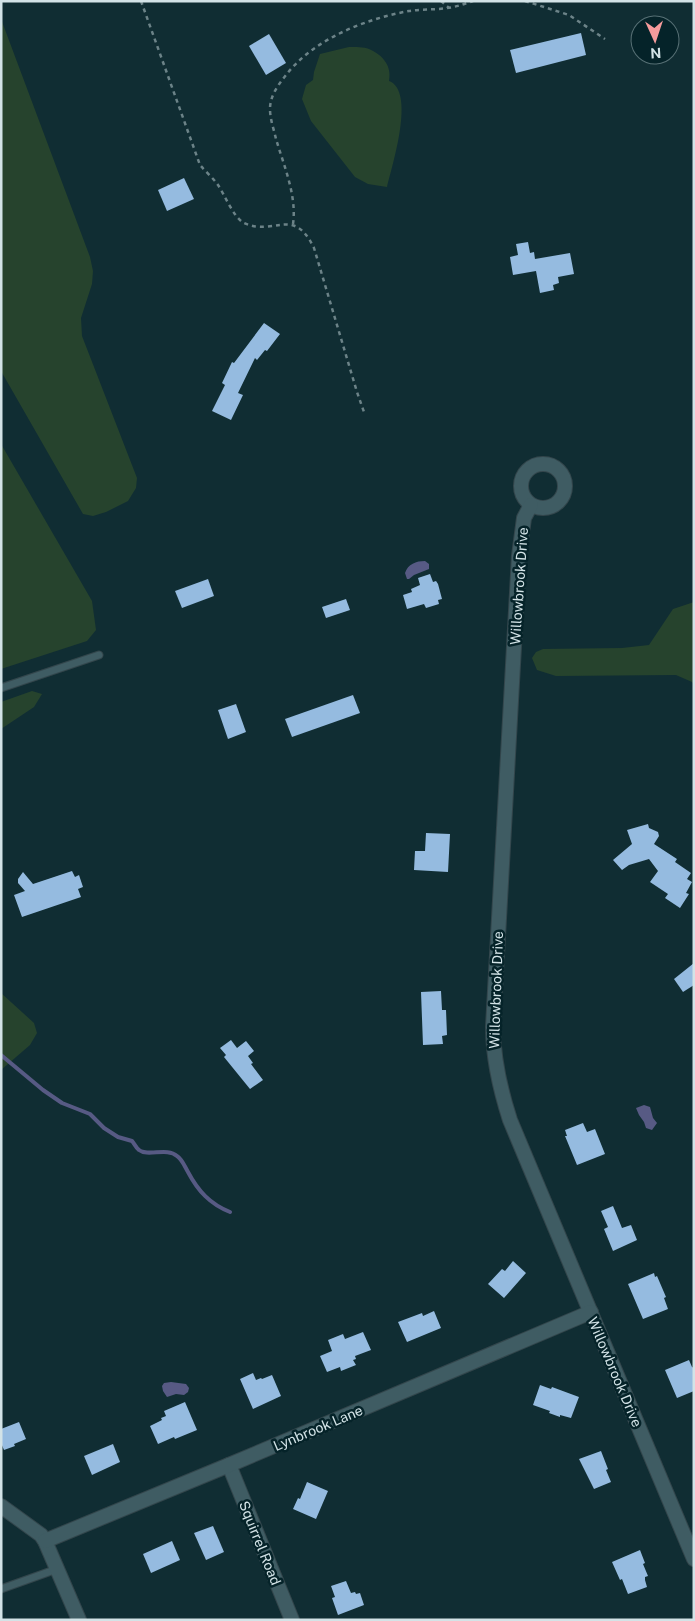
<svg xmlns="http://www.w3.org/2000/svg" width="695" height="1621" font-family="'Public Sans',sans-serif">
<style>
.green{fill:#26432d}
.water{fill:#575a84}
.lines{fill:none;stroke-linecap:round;stroke-linejoin:round}
.stream{stroke:#575a84;stroke-width:4}
.building{fill:#95bbe0}
.service-casing{stroke:#33464c;stroke-width:9}
.minor-casing{stroke:#33464c;stroke-width:16}
.path{stroke:#6c8388;stroke-width:2.5;stroke-dasharray:4 4;stroke-linecap:butt}
.service{stroke:#3f5c63;stroke-width:7}
.minor{stroke:#3f5c63;stroke-width:14}
.labels{text-anchor:middle;dominant-baseline:central;stroke-width:5;stroke-linejoin:round;paint-order:stroke}
.street-label{font-size:14px;fill:#d3e3e7;stroke:#052329}
</style>
<rect width="100%" height="100%" fill="#102d33"/>
<g class="green">
<path d="M 1,19 L 90,257 L 93,271 L 92,284 L 81,318 L 82,336 L 137,478 L 136,488 L 128,501 L 106,512 L 93,516 L 83,514 L 1,371 Z"/>
<path d="M 349,47 C 355,47 364,47 369,49 C 383,55 392,66 389,81 C 416,91 392,166 387,187 L 368,184 L 355,177 L 311,121 L 302,99 L 306,85 L 313,80 L 314,72 L 320,54 Z"/>
<path d="M 1,444 L 92,601 L 96,630 L 87,641 L 1,669 Z"/>
<path d="M 694,602 L 694,685 L 692,682 L 676,675 L 556,676 L 537,670 L 532,658 L 536,652 L 543,649 L 622,648 L 649,645 L 673,609 Z"/>
<path d="M 32,691 L 42,694 L 34,707 L 1,729 L 1,702 Z"/>
<path d="M 1,993 L 34,1023 L 37,1033 L 30,1045 L 1,1070 Z"/>
</g>
<g class="water">
<path d="M 425,561 L 429,564 L 429,569 L 414,575 L 409,579 L 407,579 L 405,573 C 408,564 416,561 425,561 Z"/>
<path d="M 644,1105 L 650,1107 L 653,1118 L 657,1123 L 652,1130 L 646,1128 L 644,1122 L 639,1115 L 636,1108 Z"/>
<path d="M 171,1382 L 186,1384 L 189,1388 L 188,1392 L 184,1395 L 176,1394 L 167,1397 L 163,1391 L 162,1386 L 164,1383 Z"/>
</g>
<g class="lines">
<path class="stream" d="M 1,1055 L 43,1090 L 62,1103 L 90,1114 L 104,1128 L 118,1137 L 132,1141 C 134,1143 136,1148 139,1150 C 148,1157 167,1147 177,1156 C 182,1159 185,1167 188,1172 C 198,1191 210,1204 230,1212"/>
</g>
<g class="building">
<path d="M 581,33 L 586,55 L 516,73 L 510,50 Z"/>
<path d="M 269,34 L 286,63 L 266,75 L 249,46 Z"/>
<path d="M 184,178 L 194,199 L 167,211 L 158,190 Z"/>
<path d="M 528,242 L 530,253 L 534,252 L 535,259 L 570,253 L 574,274 L 558,277 L 559,283 L 553,285 L 554,290 L 540,293 L 536,271 L 513,275 L 510,257 L 518,255 L 516,244 Z"/>
<path d="M 264,323 L 280,334 L 267,351 L 265,350 L 257,360 L 255,358 L 238,393 L 243,395 L 231,420 L 212,411 L 225,385 L 222,383 L 232,362 L 234,363 Z"/>
<path d="M 430,574 L 433,582 L 436,581 L 438,584 L 442,599 L 438,600 L 439,604 L 426,608 L 424,604 L 407,609 L 403,595 L 412,592 L 411,589 L 420,585 L 418,578 Z"/>
<path d="M 208,579 L 214,596 L 182,608 L 175,591 Z"/>
<path d="M 346,599 L 350,610 L 326,618 L 322,607 Z"/>
<path d="M 353,695 L 360,713 L 292,737 L 285,719 Z"/>
<path d="M 236,704 L 246,732 L 228,739 L 218,710 Z"/>
<path d="M 648,824 L 649,828 L 658,832 L 659,836 L 654,844 L 677,859 L 675,862 L 691,873 L 687,879 L 692,882 L 686,893 L 689,894 L 680,908 L 665,898 L 668,894 L 650,882 L 658,871 L 649,859 L 629,865 L 622,870 L 613,860 L 632,844 L 627,830 Z"/>
<path d="M 426,833 L 450,834 L 448,872 L 414,870 L 415,851 L 425,851 Z"/>
<path d="M 72,871 L 75,877 L 79,875 L 83,887 L 78,889 L 81,897 L 22,917 L 14,895 L 25,891 L 18,883 L 18,879 L 23,872 L 33,884 Z"/>
<path d="M 694,963 L 694,985 L 683,992 L 674,979 Z"/>
<path d="M 441,991 L 442,1010 L 446,1010 L 447,1035 L 442,1036 L 443,1044 L 423,1045 L 421,992 Z"/>
<path d="M 231,1040 L 237,1048 L 246,1041 L 254,1051 L 248,1056 L 253,1063 L 251,1064 L 263,1080 L 250,1089 L 224,1057 L 226,1055 L 220,1048 Z"/>
<path d="M 583,1123 L 587,1132 L 595,1129 L 605,1154 L 577,1165 L 565,1136 L 567,1136 L 565,1130 Z"/>
<path d="M 613,1206 L 622,1228 L 631,1225 L 637,1240 L 613,1251 L 604,1229 L 608,1227 L 601,1211 Z"/>
<path d="M 513,1261 L 526,1273 L 504,1298 L 488,1284 L 502,1269 L 505,1271 Z"/>
<path d="M 654,1273 L 655,1277 L 657,1276 L 666,1297 L 664,1298 L 668,1309 L 643,1319 L 628,1284 Z"/>
<path d="M 434,1311 L 441,1328 L 407,1342 L 398,1322 L 422,1313 L 423,1316 Z"/>
<path d="M 363,1332 L 371,1350 L 355,1356 L 356,1359 L 353,1360 L 356,1365 L 341,1371 L 340,1367 L 327,1372 L 320,1356 L 332,1351 L 328,1340 L 343,1334 L 345,1339 Z"/>
<path d="M 689,1360 L 692,1367 L 694,1368 L 694,1391 L 677,1398 L 665,1370 Z"/>
<path d="M 253,1373 L 256,1380 L 261,1378 L 262,1379 L 272,1375 L 281,1396 L 253,1409 L 240,1379 Z"/>
<path d="M 540,1385 L 551,1389 L 552,1387 L 579,1397 L 571,1418 L 560,1415 L 560,1417 L 549,1413 L 550,1411 L 533,1405 Z"/>
<path d="M 185,1402 L 197,1430 L 175,1439 L 174,1437 L 158,1444 L 150,1426 L 162,1420 L 161,1418 L 166,1416 L 164,1411 Z"/>
<path d="M 19,1422 L 26,1439 L 14,1444 L 15,1446 L 4,1450 L 1,1443 L 1,1429 Z"/>
<path d="M 113,1444 L 120,1462 L 92,1475 L 84,1456 Z"/>
<path d="M 601,1451 L 608,1469 L 606,1470 L 611,1482 L 594,1489 L 579,1459 Z"/>
<path d="M 307,1482 L 328,1491 L 316,1519 L 293,1509 L 298,1498 L 300,1499 Z"/>
<path d="M 213,1526 L 224,1552 L 206,1560 L 194,1533 Z"/>
<path d="M 172,1541 L 180,1560 L 151,1573 L 143,1554 Z"/>
<path d="M 640,1550 L 645,1563 L 643,1564 L 648,1576 L 645,1577 L 645,1580 L 647,1587 L 628,1594 L 622,1579 L 620,1580 L 612,1562 Z"/>
<path d="M 346,1581 L 351,1593 L 355,1592 L 356,1594 L 360,1593 L 364,1605 L 338,1615 L 332,1598 L 335,1597 L 331,1586 Z"/>
</g>
<g class="lines">
<defs>
<g id="service">
<path d="M 1,688 L 99,655"/>
<path d="M 1,1589 L 57,1569"/>
</g>
<g id="minor">
<circle cx="543" cy="486" r="22"/>
<path d="M 531,505 L 524,518 L 519,556 L 493,1027 C 493,1060 500,1089 510,1120 L 694,1559"/>
<path d="M 229,1465 L 292,1620"/>
<path d="M 1,1506 L 41,1535 L 45,1541 L 79,1620"/>
<path d="M 45,1541 L 229,1465 L 591,1312"/>
</g>
</defs>
<use href="#service" class="service-casing"/>
<use href="#minor" class="minor-casing"/>
<g class="path">
<path d="M 141,1 L 200,165 C 205,171 213,178 218,185 C 225,195 233,217 244,223 C 275,237 293,205 314,248 L 357,392 L 365,415"/>
<path d="M 441,1 L 449,8"/>
<path d="M 525,1 L 569,15 L 605,39"/>
<path d="M 293,224 C 297,196 284,166 276,139 C 274,130 270,119 270,109 C 270,96 278,85 286,75 C 314,39 365,19 409,11 C 421,9 434,10 447,8 C 456,7 464,4 473,1"/>
</g>
<use href="#service" class="service"/>
<use href="#minor" class="minor"/>
</g>
<g class="labels">
<g class="street-label">
<text transform="translate(519 586) rotate(-86)">Willowbrook Drive</text>
<text transform="translate(496 990) rotate(-88)">Willowbrook Drive</text>
<text transform="translate(615 1372) rotate(67)">Willowbrook Drive</text>
<text transform="translate(318 1428) rotate(-23)">Lynbrook Lane</text>
<text transform="translate(260 1543) rotate(68)">Squirrel Road</text>
</g>
</g>
<rect width="695" height="1621" fill="none" stroke="#d3e3e7" stroke-width="5"/>
<g transform="translate(655 40) rotate(177)"><circle r="24" fill="#052329" stroke="#577075"/>
<path d="M0-4L9 19L0 12L-9 19Z" fill="#f59b9c"/>
<text y="-8" font-size="14" font-weight="bold" text-anchor="middle" fill="#d3e3e7">N</text>
</g>
</svg>
